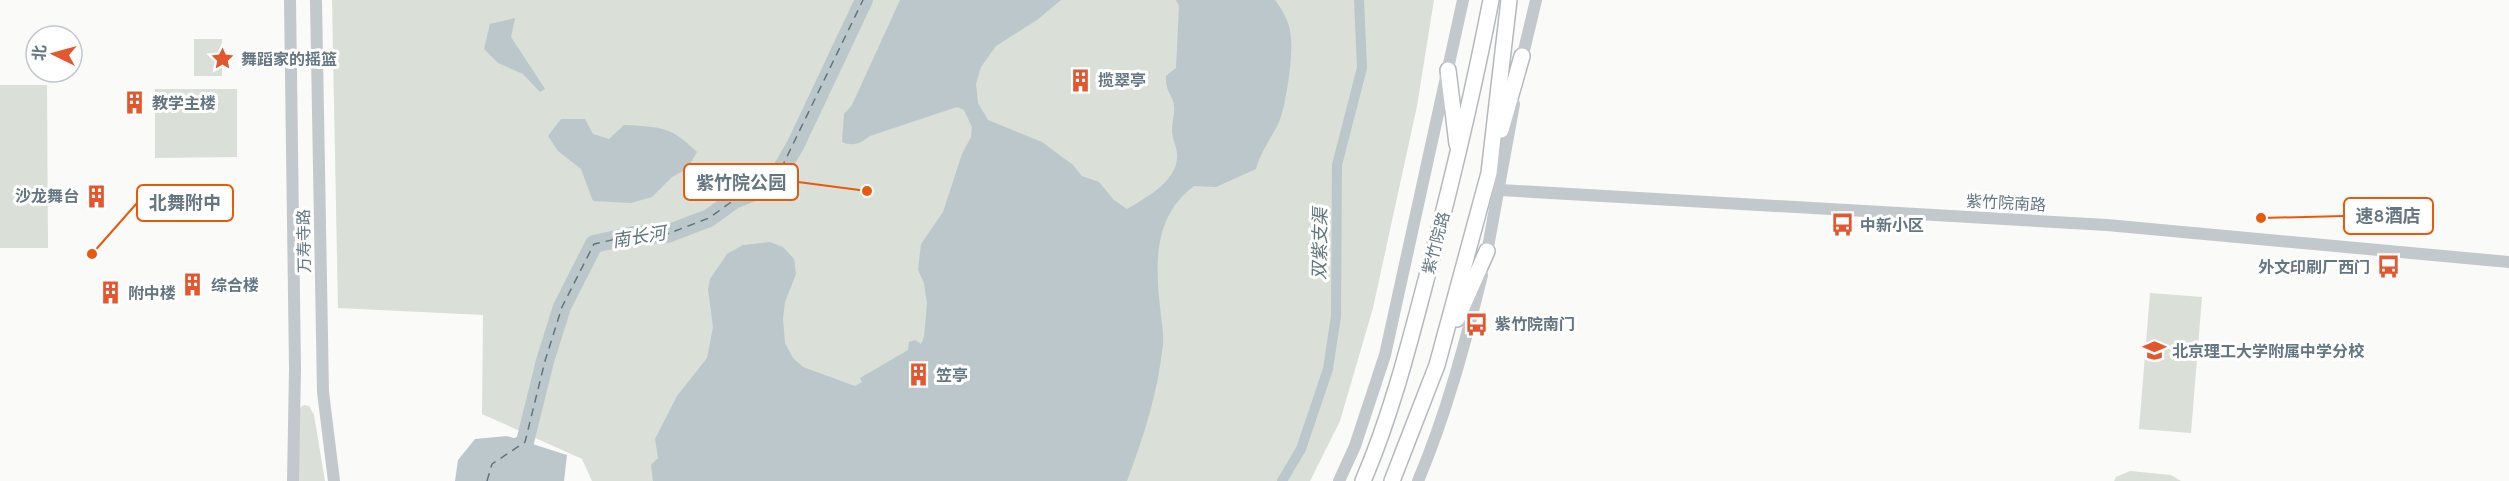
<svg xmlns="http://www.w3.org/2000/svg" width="2509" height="481" font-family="Cabin,'Noto Sans SC',sans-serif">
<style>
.green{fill:#dadfd7}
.water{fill:#bbc7cb}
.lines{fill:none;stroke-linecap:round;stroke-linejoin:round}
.canal{stroke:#bbc7cb;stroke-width:10}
.river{stroke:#bbc7cb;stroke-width:18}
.ferry{stroke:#60757c;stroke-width:1.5;stroke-dasharray:8 6;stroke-linecap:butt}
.trunk-casing{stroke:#b4b9bd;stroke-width:18}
.tertiary{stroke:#c3c8cc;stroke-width:12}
.trunk{stroke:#fff;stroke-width:15}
.labels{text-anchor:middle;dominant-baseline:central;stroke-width:6;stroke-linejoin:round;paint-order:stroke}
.poi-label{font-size:16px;font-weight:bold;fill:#657683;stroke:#fff;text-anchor:start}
.street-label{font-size:16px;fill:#657683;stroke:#fff}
.water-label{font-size:18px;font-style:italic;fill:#60757c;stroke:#fff}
.leader{fill:none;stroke:#e8590c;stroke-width:2}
.callout-dot{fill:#e8590c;stroke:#fff;stroke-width:2}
.callout{fill:#fff;stroke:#e8590c;stroke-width:2}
.callout-label{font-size:18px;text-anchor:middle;font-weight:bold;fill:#657683}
</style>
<rect width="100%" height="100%" fill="#fafaf8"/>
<g class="green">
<path d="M 332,0 L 1434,0 L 1417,106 L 1373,308 L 1340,421 L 1310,481 L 592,481 L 582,459 L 482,414 L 483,315 L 338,308 Z"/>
<rect x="194" y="39" width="28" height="37"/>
<path d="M 0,85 L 47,85 L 48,248 L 0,248 Z"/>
<path d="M 155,89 L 237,89 L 237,157 L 155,158 Z"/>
<path d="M 2150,293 L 2202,297 L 2191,433 L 2139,429 Z"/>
<path d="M 304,405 L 309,406 L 314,415 L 325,481 L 298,481 L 300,408 Z"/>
<path d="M 2130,471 L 2171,475 L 2181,481 L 2114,481 L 2116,477 Z"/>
</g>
<g class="water">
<path d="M 900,0 L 1061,0 L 1037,20 L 996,46 L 981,67 L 976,84 L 978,103 L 988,120 L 1042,142 L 1073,165 L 1082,176 L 1099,182 L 1114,200 L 1127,209 C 1146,198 1180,180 1177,153 C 1176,145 1172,137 1172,130 C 1172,122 1175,114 1174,106 C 1174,97 1165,92 1166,76 L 1176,68 L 1179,6 L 1176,0 L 1275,0 C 1284,12 1290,23 1291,39 C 1293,55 1286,107 1279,122 C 1271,139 1261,151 1256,169 L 1216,187 L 1194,186 C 1154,216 1155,262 1160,307 C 1161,319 1164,332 1163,344 C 1158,392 1144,436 1127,481 L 653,481 L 651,465 L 658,458 L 655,439 L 677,396 L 707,358 L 713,327 L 708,289 L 710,279 L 727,254 L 743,245 L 770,242 L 783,247 L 794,259 L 796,274 L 785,302 L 783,319 L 785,343 L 793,358 L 803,367 L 855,386 L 862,382 L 860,378 L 908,350 L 909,342 L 915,340 L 921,344 L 924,337 L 927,304 L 924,283 L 918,270 L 921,244 L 943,212 L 962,154 L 971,137 L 972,127 L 964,110 L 957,107 L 870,136 C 861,143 853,147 842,142 L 844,114 L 852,105 Z"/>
<path d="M 515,18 L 511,37 L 545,89 L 540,92 L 523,74 L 498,63 L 484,49 L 490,24 Z"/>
<path d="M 561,119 L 585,119 L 593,134 L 609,139 L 624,125 C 661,127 670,126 697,152 L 687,169 L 672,177 L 652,197 L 631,203 L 593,201 L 581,169 L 558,151 L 548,136 Z"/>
<path d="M 507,436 L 567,455 L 564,481 L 455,481 L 458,460 L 475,439 Z"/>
</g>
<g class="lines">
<path class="canal" d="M 1282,481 L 1301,449 L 1328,369 L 1336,316 L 1337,165 L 1362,68 L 1359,0"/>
<path class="river" d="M 487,481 L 492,464 L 525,442 L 545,361 L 562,307 L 594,244 L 634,235 L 667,234 L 709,218 L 734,200 L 759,190 L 778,175 L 795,146 L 864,0"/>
<path class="ferry" d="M 487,481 L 492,464 L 525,442 L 545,361 L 562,307 L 594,244 L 634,235 L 667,234 L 709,218 L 734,200 L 759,190 L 778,175 L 863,0"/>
<defs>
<g id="trunk">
<path d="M 1448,70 L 1457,144"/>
<path d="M 1501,130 L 1522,56"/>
<path d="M 1457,319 L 1487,251"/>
<path d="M 1363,481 C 1391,416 1409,345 1427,276 C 1451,185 1473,93 1491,0"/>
<path d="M 1392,481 L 1437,365 L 1489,173 L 1509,0"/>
</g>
</defs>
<use href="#trunk" class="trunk-casing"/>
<g class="tertiary">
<path d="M 290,0 L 295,369 L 293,481"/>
<path d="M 316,0 L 323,392 L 334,481"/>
<path d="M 1521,63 L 1536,0"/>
<path d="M 1500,190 L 2107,225 L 2509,262"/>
<path d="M 1486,258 L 1514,104"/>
<path d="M 1339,481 L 1355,446 L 1385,355 L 1463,0"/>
<path d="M 1418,481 C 1446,415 1465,344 1482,275"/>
</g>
<use href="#trunk" class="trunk"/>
</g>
<defs>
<symbol id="sight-bare" viewBox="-9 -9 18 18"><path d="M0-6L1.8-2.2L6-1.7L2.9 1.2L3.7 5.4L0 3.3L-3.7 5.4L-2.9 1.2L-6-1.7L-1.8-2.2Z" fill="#e4572e" stroke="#fff" stroke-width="2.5" paint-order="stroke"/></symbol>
<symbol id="building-bare" viewBox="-9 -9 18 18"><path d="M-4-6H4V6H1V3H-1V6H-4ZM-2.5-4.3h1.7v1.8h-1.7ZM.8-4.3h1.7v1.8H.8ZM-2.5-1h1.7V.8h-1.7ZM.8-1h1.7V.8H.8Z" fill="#e4572e" stroke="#fff" stroke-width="2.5" paint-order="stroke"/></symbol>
<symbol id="bus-bare" viewBox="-9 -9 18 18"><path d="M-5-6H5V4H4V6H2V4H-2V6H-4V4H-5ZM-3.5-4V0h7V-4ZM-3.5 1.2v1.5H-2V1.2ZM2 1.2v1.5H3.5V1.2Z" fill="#e4572e" stroke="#fff" stroke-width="2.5" paint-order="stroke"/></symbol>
<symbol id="school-bare" viewBox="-9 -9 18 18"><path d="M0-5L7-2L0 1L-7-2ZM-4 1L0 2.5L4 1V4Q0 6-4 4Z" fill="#e4572e" stroke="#fff" stroke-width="2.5" paint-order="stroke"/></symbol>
</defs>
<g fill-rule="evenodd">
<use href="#sight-bare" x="206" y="42" width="33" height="33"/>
<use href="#building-bare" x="1064" y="64" width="33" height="33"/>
<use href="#building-bare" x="118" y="86" width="33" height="33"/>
<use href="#building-bare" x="80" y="180" width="33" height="33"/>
<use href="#bus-bare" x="1826" y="208" width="33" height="33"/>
<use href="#bus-bare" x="2372" y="250" width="33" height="33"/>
<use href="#building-bare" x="176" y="268" width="33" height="33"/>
<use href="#building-bare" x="94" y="276" width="33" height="33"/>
<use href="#bus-bare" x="1460" y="308" width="33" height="33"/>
<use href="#school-bare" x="2138" y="334" width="33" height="33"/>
<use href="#building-bare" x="902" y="358" width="33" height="33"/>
</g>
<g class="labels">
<g class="poi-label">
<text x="241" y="59">舞蹈家的摇篮</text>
<text x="1098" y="80">揽翠亭</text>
<text x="152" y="103">教学主楼</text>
<text x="79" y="196" text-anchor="end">沙龙舞台</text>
<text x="1860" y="225">中新小区</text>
<text x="2370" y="267" text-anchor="end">外文印刷厂西门</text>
<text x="211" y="285">综合楼</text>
<text x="128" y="293">附中楼</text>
<text x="1495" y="324">紫竹院南门</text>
<text x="2172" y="351">北京理工大学附属中学分校</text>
<text x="936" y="375">笠亭</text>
</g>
<g class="street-label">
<text transform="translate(2006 203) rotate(3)">紫竹院南路</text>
<text transform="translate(304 241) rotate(-91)">万寿寺路</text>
<text transform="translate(1436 243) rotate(-75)">紫竹院路</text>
</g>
<g class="water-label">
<text transform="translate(639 237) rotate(-9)">南长河</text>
<text transform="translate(1320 244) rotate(-89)">双紫支渠</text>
</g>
</g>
<path class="leader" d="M867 191L798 182M92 254L137 203M2261 218L2344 216"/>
<g class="callout-dot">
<circle cx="867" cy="191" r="6"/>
<circle cx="92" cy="254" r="6"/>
<circle cx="2261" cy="218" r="6"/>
</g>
<g class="callout">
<rect x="684" y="164" width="114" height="36" rx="6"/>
<rect x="137" y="185" width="96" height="36" rx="6"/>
<rect x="2344" y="198" width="89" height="36" rx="6"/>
</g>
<g class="callout-label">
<text x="741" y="189">紫竹院公园</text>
<text x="185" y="209">北舞附中</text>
<text x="2388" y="222">速8酒店</text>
</g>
<g transform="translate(54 54) rotate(275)"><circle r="28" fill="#ffffff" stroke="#c1c8cd" stroke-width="1.5"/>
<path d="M0-4.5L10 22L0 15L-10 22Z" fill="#e4572e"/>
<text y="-9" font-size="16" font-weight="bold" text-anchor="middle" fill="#657683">北</text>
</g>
</svg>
